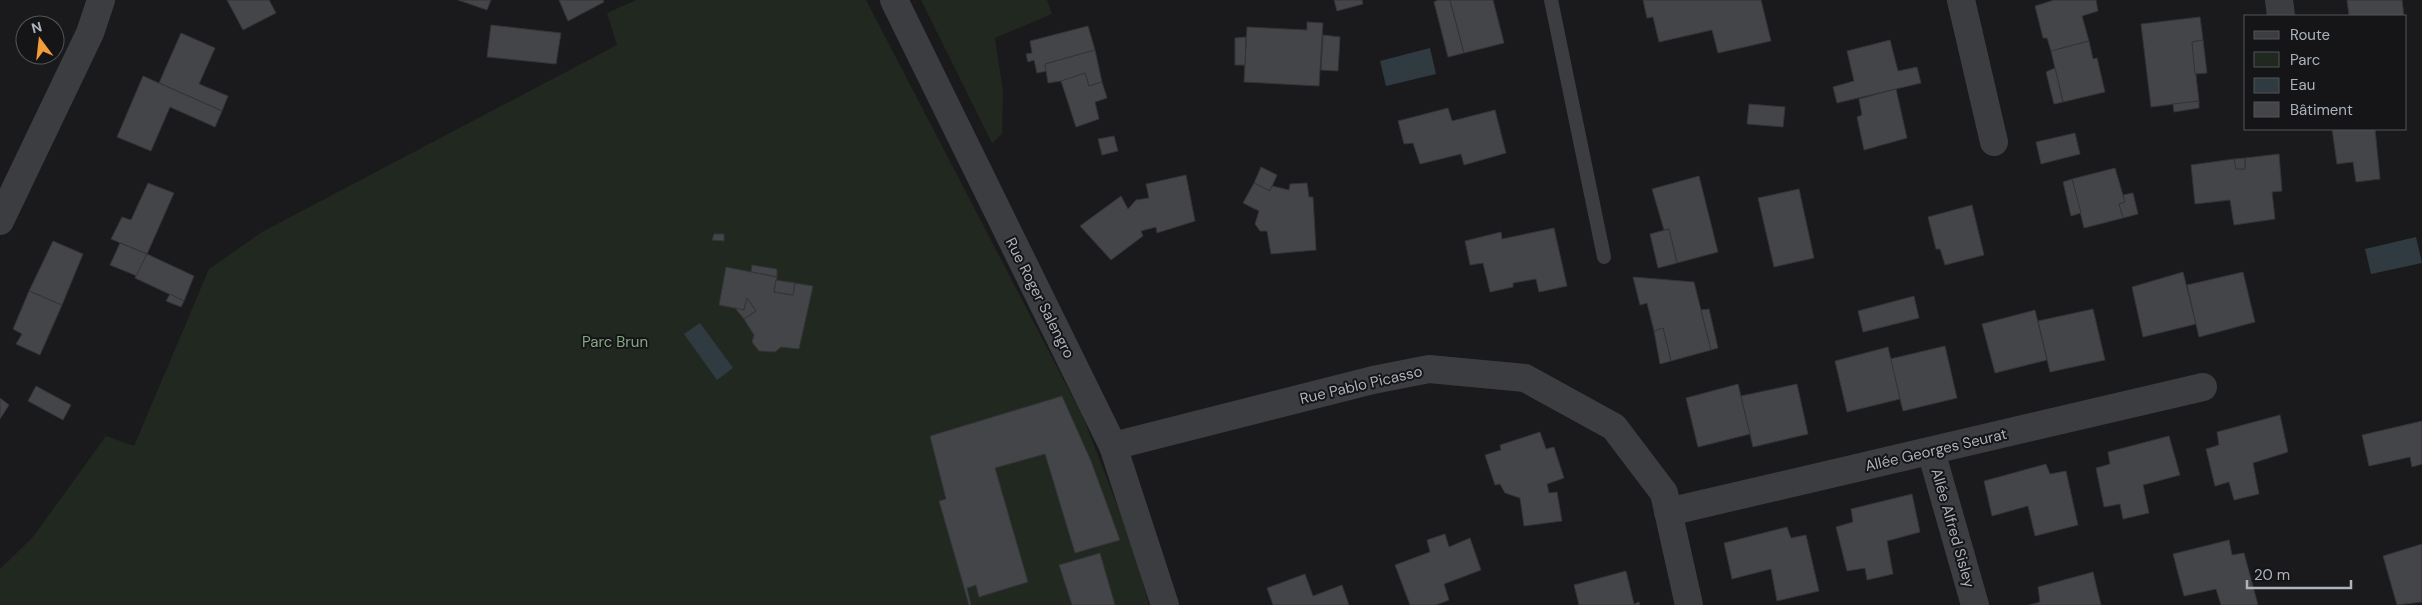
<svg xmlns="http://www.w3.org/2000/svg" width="2422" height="605" font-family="'DM Sans',sans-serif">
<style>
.green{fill:#202820}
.water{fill:#2f3b41}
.building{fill:#444549;stroke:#343438}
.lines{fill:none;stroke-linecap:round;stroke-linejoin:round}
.lane{stroke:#3b3d41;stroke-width:14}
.street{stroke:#3b3d41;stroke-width:28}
.labels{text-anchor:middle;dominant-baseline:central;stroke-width:4;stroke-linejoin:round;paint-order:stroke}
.street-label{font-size:15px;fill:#acb3bc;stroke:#151517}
.park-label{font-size:15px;fill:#86a784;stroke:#151517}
</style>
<rect width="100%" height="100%" fill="#1a1a1c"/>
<g class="green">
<path d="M 636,0 L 866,0 L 1083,417 L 1132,543 L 1149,605 L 0,605 L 0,569 L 33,537 L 106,436 L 134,446 L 209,269 L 262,232 L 617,45 L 607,13 Z"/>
<path d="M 921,0 L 1047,0 L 1052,14 L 995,38 L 1003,91 L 1002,134 L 992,143 Z"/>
</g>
<g class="water">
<path d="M 1430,48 L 1436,74 L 1386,86 L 1380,61 Z"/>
<path d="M 2416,237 L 2422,263 L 2371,274 L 2365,249 Z"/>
<path d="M 700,323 L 733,368 L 717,380 L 684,334 Z"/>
</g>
<g class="building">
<path d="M 227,0 L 269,0 L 276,13 L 243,30 Z"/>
<path d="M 458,0 L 491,0 L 487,10 Z"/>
<path d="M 559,0 L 603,0 L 604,2 L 568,21 Z"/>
<path d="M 1334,0 L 1362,0 L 1363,4 L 1337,11 Z"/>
<path d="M 1438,0 L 1450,0 L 1464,53 L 1448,57 L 1434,2 Z"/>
<path d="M 1450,0 L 1493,0 L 1504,43 L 1464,53 Z"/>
<path d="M 1643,0 L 1761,0 L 1771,41 L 1718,53 L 1712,30 L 1659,42 L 1653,17 L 1647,18 Z"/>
<path d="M 2054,0 L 2096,0 L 2098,11 L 2082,16 L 2089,41 L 2051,51 L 2047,38 L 2043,38 L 2035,6 Z"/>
<path d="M 2347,0 L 2402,0 L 2404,16 L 2349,16 Z"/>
<path d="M 2200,17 L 2203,40 L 2192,42 L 2199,101 L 2151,107 L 2141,24 Z"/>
<path d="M 1307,22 L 1323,23 L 1319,86 L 1244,82 L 1247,27 L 1307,30 Z"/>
<path d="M 491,25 L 561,33 L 556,64 L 487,57 Z"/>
<path d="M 1088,26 L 1095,50 L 1045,64 L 1047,71 L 1037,73 L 1034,60 L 1028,62 L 1026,54 L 1032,53 L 1030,41 Z"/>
<path d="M 181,33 L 215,48 L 199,84 L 228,96 L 222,111 L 159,83 Z"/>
<path d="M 1323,35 L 1340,37 L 1338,71 L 1321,70 Z"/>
<path d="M 1246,37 L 1245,65 L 1235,65 L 1235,38 Z"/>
<path d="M 1890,40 L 1898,71 L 1917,67 L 1921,83 L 1837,103 L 1833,87 L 1854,81 L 1847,51 Z"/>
<path d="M 2203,40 L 2207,73 L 2195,74 L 2192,42 Z"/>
<path d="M 2089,41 L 2093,59 L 2097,58 L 2105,92 L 2063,102 L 2051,51 Z"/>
<path d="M 1095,50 L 1102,82 L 1089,86 L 1085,73 L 1061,81 L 1048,83 L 1045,64 Z"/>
<path d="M 2055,68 L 2063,102 L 2054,104 L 2046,72 Z"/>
<path d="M 1085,73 L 1089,86 L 1102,82 L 1107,98 L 1095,102 L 1099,119 L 1076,127 L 1061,81 Z"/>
<path d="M 143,76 L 222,111 L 215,127 L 170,107 L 151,151 L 117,137 Z"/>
<path d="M 1896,89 L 1907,138 L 1864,150 L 1857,117 L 1862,115 L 1859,99 Z"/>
<path d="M 2199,101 L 2199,108 L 2174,112 L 2173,104 Z"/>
<path d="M 1749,104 L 1785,107 L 1783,127 L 1747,124 Z"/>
<path d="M 1448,108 L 1452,121 L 1495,110 L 1506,153 L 1464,165 L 1461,154 L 1420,164 L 1413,143 L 1404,144 L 1398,121 Z"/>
<path d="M 2332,129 L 2375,129 L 2380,179 L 2356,182 L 2353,162 L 2337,164 Z"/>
<path d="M 2075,133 L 2080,154 L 2041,164 L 2036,142 Z"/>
<path d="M 1114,136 L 1118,151 L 1102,155 L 1098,139 Z"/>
<path d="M 2279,154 L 2282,191 L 2272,192 L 2275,219 L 2234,225 L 2230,200 L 2195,204 L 2191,165 L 2234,159 L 2236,169 L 2245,169 L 2245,158 Z"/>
<path d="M 2245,158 L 2245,169 L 2236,169 L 2234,159 Z"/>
<path d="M 1261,167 L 1277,175 L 1270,191 L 1254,183 Z"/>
<path d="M 2115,168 L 2125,202 L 2119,204 L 2123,218 L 2084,228 L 2072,179 Z"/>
<path d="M 1186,175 L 1195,221 L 1157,233 L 1156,227 L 1141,231 L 1143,236 L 1111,260 L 1080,226 L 1121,196 L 1128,209 L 1136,200 L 1149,198 L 1146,184 Z"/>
<path d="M 1699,176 L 1718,252 L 1677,263 L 1669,229 L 1664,230 L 1652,189 Z"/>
<path d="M 2072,179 L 2081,213 L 2071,216 L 2063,182 Z"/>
<path d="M 148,183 L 174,193 L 147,254 L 111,239 L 122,217 L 131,220 Z"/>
<path d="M 1254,183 L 1270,191 L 1272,186 L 1289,190 L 1290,184 L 1307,183 L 1309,197 L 1313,197 L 1316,250 L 1271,254 L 1267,231 L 1260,231 L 1255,224 L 1259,211 L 1243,203 Z"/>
<path d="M 1799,189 L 1814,258 L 1774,267 L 1758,198 Z"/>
<path d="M 2133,193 L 2138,214 L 2123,218 L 2119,204 L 2125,202 L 2123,195 Z"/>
<path d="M 1972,205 L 1984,255 L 1945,265 L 1940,249 L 1936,249 L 1928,217 Z"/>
<path d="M 1554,228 L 1567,286 L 1539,292 L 1536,279 L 1513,283 L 1513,287 L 1490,292 L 1483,263 L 1470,265 L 1465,241 L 1501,232 L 1502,239 Z"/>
<path d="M 1669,229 L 1677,263 L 1658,268 L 1650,234 Z"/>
<path d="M 714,234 L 724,234 L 724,241 L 712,240 Z"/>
<path d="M 53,241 L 83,254 L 62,305 L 29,291 Z"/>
<path d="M 120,243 L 147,254 L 137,276 L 110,265 Z"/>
<path d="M 147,254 L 194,276 L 184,301 L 135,278 Z"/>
<path d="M 752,265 L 777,269 L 777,277 L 751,272 Z"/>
<path d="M 726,267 L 777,277 L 774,292 L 793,295 L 795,283 L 813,286 L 799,349 L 781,347 L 775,352 L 759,351 L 752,342 L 754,335 L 744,319 L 756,311 L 747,298 L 744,310 L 719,305 Z"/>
<path d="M 2183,272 L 2196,324 L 2143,337 L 2132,287 Z"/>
<path d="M 2243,272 L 2255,322 L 2199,337 L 2187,285 Z"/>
<path d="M 1633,277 L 1694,282 L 1711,350 L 1671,361 L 1663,328 L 1654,331 L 1647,303 L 1640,305 Z"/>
<path d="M 776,280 L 795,283 L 793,295 L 774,292 Z"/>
<path d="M 29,291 L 62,305 L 40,355 L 16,344 L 22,334 L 13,329 Z"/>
<path d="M 170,294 L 184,301 L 181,307 L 166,301 Z"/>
<path d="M 1914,296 L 1919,318 L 1863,332 L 1858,311 Z"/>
<path d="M 747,298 L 756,311 L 744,319 L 735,308 L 744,310 Z"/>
<path d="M 1709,309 L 1718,348 L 1711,350 L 1701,310 Z"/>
<path d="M 2093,309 L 2105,360 L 2050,372 L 2038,321 Z"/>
<path d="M 2035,310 L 2047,360 L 1995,373 L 1982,324 Z"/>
<path d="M 1663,328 L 1671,361 L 1660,364 L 1654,331 Z"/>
<path d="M 1945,346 L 1957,398 L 1903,411 L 1890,359 Z"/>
<path d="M 1888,347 L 1900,399 L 1847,412 L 1835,361 Z"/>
<path d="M 1738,384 L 1750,434 L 1698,447 L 1686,398 Z"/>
<path d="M 1797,384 L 1808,434 L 1753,447 L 1741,396 Z"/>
<path d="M 36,386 L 71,405 L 63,420 L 28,401 Z"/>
<path d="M 1062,396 L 1091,461 L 1120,540 L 1075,553 L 1045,454 L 995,468 L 1028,582 L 979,597 L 976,585 L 967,588 L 971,605 L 969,605 L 939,501 L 946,499 L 930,436 Z"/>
<path d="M 0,398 L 9,405 L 0,419 Z"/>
<path d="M 2280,415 L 2288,452 L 2253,463 L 2259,494 L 2234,500 L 2229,482 L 2215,486 L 2206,449 L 2219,445 L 2217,432 Z"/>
<path d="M 2422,421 L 2422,464 L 2412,467 L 2410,457 L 2369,466 L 2362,435 Z"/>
<path d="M 1540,432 L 1546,449 L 1554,447 L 1564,478 L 1547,484 L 1549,493 L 1557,492 L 1562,521 L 1524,526 L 1520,498 L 1505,493 L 1500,484 L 1495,485 L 1485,455 L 1501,450 L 1500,445 Z"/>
<path d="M 2169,436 L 2180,475 L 2143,485 L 2149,513 L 2123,519 L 2120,504 L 2104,507 L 2096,468 L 2110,464 L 2108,452 Z"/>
<path d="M 2046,464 L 2050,474 L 2066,471 L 2078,525 L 2035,536 L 2028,506 L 1992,516 L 1984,481 Z"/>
<path d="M 1912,494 L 1920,532 L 1887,541 L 1893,574 L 1867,580 L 1865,568 L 1847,571 L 1836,527 L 1853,522 L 1851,509 Z"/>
<path d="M 1787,527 L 1791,538 L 1806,535 L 1819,591 L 1777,601 L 1771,569 L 1732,579 L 1724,543 Z"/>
<path d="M 1445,534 L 1449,547 L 1470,538 L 1481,570 L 1444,584 L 1449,600 L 1436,605 L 1410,605 L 1395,565 L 1430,552 L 1427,540 Z"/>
<path d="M 2229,540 L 2232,555 L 2244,553 L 2258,605 L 2221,605 L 2216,589 L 2184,596 L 2173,554 Z"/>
<path d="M 2422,544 L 2422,602 L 2397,605 L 2383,556 Z"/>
<path d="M 1100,553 L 1115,605 L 1072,605 L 1059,565 Z"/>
<path d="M 1626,571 L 1634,604 L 1639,602 L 1640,605 L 1579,605 L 1574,585 Z"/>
<path d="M 2093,572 L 2101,605 L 2029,605 L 2040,602 L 2038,587 Z"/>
<path d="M 1305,574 L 1313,596 L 1342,585 L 1349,605 L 1273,605 L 1267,588 Z"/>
</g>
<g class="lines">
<path class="lane" d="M 1551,0 L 1604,257"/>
<g class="street">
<path d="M 894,0 L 1113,446 L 1165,605"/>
<path d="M 1961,0 L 1994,142"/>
<path d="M 2279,0 L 2281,16"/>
<path d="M 0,221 L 90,33 L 101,0"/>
<path d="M 1113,446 L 1373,380 L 1429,369 L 1525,378 L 1614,427 L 1664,493 L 1689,605"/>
<path d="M 1931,451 L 1975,605"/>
<path d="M 1668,512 L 2203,387"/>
</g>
</g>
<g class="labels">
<g class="street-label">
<text transform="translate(1040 298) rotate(63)">Rue Roger Salengro</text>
<text transform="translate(1361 385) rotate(-13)">Rue Pablo Picasso</text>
<text transform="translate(1936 450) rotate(-13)">Allée Georges Seurat</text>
<text transform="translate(1953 528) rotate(74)">Allée Alfred Sisley</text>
</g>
<g class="park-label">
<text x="615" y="342">Parc Brun</text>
</g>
</g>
<rect x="2244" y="15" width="162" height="115" fill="#151517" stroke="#515459"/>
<rect x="2254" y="31" width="25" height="8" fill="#3b3d41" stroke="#515459"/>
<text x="2290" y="40" font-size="15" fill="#acb3bc">Route</text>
<rect x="2254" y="52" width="25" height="15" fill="#202820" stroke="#515459"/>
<text x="2290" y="65" font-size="15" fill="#acb3bc">Parc</text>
<rect x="2254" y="78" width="25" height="15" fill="#2f3b41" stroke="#515459"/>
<text x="2290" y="90" font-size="15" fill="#acb3bc">Eau</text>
<rect x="2254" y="102" width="25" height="15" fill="#444549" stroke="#515459"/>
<text x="2290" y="115" font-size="15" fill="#acb3bc">Bâtiment</text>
<g transform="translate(40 40) rotate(345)"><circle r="24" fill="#151517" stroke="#515459"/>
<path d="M0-4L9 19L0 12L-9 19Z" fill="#f39c3b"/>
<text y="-8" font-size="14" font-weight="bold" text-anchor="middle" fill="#acb3bc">N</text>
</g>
<path d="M2247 580v8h104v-8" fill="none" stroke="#acb3bc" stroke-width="2.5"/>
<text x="2254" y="580" font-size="15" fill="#acb3bc" stroke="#151517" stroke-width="4" paint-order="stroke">20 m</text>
</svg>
